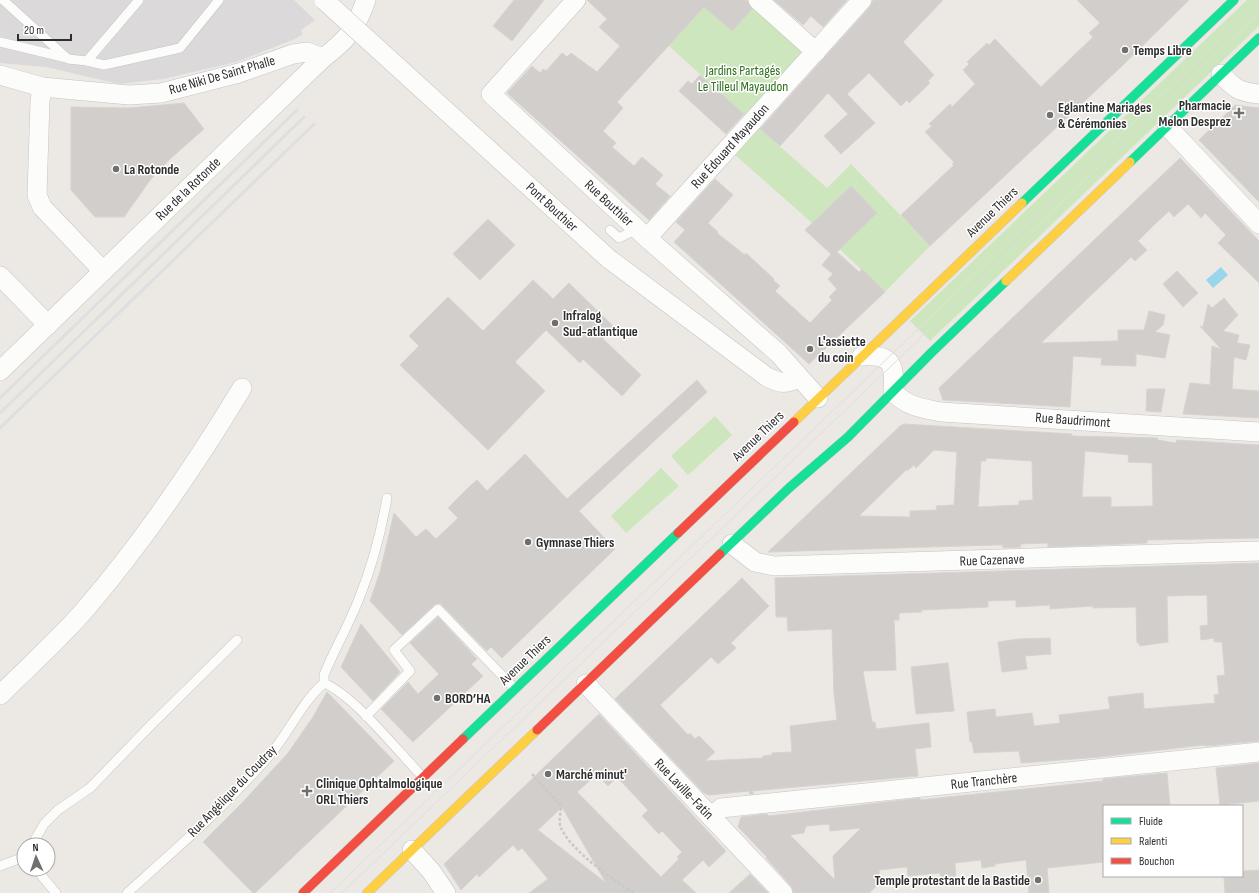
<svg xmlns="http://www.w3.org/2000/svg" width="1259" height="893" font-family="'Sofia Sans Condensed',sans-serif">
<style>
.industrial{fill:#dcd9db}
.green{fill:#cee6be}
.water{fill:#99d6ec}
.building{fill:#d1cecb;stroke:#d7d4d0;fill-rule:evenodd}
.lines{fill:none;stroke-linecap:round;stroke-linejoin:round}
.lane-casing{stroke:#c5c4c5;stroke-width:10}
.street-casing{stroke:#c5c4c5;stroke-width:20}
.fast-casing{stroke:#c5c4c5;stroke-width:10}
.slow-casing{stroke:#c5c4c5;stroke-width:10}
.jam-casing{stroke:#c5c4c5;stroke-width:10}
.path{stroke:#c9c9c8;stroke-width:2.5;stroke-dasharray:3 2;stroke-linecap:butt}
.lane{stroke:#fcfcfb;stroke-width:9}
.street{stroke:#fcfcfb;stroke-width:19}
.fast{stroke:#16e098;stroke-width:9}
.slow{stroke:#ffcf43;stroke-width:9}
.jam{stroke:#f24e42;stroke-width:9}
.tram{stroke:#dfdfe1;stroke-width:1}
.rail{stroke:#dfdfe1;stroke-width:3}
.street-bridge-casing{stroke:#c5c4c5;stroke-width:20;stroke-linecap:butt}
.street-bridge{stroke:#fcfcfb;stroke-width:19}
.poi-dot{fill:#706f6e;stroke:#fff;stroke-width:1.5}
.labels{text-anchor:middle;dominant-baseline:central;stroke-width:3;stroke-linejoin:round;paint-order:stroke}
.poi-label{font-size:14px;font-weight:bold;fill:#2e2e2e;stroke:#fff;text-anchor:start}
.park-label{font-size:14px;fill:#2c6e1b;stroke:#fff}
.street-label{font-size:14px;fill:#2e2e2e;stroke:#fff}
</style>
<rect width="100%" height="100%" fill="#ece8e4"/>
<path class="industrial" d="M 0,0 L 294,0 L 315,20 L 301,30 L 303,34 L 295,39 L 236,62 L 163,79 L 119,84 L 46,67 L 0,63 Z"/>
<g class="green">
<path d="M 1247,0 L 1259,0 L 1259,26 L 930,341 L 910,321 Z"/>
<path d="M 755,5 L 807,52 L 747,117 L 668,45 L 704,7 L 732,31 Z"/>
<path d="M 758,127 L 827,188 L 851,164 L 930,246 L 885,292 L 812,223 L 734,154 Z"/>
<path d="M 715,416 L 732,435 L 688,475 L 671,456 Z"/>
<path d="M 661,468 L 679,486 L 626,533 L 611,516 Z"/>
</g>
<path class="water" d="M 1221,267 L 1228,275 L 1213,288 L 1206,280 Z"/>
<g class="building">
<path d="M 514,0 L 544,0 L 512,41 L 493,26 Z"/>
<path d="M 587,0 L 747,0 L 752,9 L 732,31 L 704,7 L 617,102 L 623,108 L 603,131 L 616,143 L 612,147 L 634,166 L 642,157 L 663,175 L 655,184 L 670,196 L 649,220 L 507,93 L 532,66 L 540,73 L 543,69 L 546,71 L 562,53 L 567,57 L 571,53 L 597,72 L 620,46 L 599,27 L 607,19 Z"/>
<path d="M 774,0 L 847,0 L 823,27 L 811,16 L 803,25 Z"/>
<path d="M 873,0 L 943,0 L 903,42 L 934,75 L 928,81 L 930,83 L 909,103 L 907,100 L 901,106 L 869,73 L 847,94 L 875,123 L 841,154 L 824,136 L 848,114 L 828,93 L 780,146 L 760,129 L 870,7 Z"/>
<path d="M 1077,0 L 1189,0 L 1122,66 L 930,246 L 901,215 L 954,165 L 952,164 L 954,162 L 925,132 L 932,126 L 929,124 L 950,104 L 952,107 L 975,84 L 963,70 L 969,64 L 967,62 L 987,43 L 989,45 L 995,39 L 1041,87 L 1093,37 L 1089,33 L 1100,23 Z"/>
<path d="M 700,75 L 744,114 L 726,134 L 679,91 L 688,81 L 692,84 Z"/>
<path d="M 184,103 L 204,129 L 170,159 L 151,179 L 124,217 L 95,217 L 71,190 L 71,107 L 129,108 Z"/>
<path d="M 1235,105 L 1259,108 L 1259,202 L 1199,140 Z"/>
<path d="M 1180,158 L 1259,241 L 1259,283 L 1218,243 L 1226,235 L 1205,213 L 1201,218 L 1188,204 L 1174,217 L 1169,211 L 1153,226 L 1138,241 L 1147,250 L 1135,261 L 1131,257 L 1041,343 L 1118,341 L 1118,330 L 1144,330 L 1149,311 L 1165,315 L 1163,325 L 1155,332 L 1170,335 L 1165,358 L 1136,354 L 1136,366 L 1101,365 L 1102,358 L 1073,356 L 1070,407 L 943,400 L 939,388 Z"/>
<path d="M 715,179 L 733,195 L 708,223 L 718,232 L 717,233 L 745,255 L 746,253 L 774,279 L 773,280 L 780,286 L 775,291 L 810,323 L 832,300 L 829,297 L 837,289 L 828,279 L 833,274 L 822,265 L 831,254 L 805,230 L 851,186 L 877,213 L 837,252 L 859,272 L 862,269 L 885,292 L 809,364 L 674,242 L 685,230 L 676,222 Z"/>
<path d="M 488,219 L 515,245 L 480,280 L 453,254 Z"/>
<path d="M 1177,271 L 1198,293 L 1183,307 L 1163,284 Z"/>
<path d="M 533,280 L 553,299 L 569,283 L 614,327 L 603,339 L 641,375 L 622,396 L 583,359 L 580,363 L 546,330 L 515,362 L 545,391 L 488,450 L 400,365 L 419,346 L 409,336 L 448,297 L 483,331 Z"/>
<path d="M 1224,298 L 1238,315 L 1223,331 L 1239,335 L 1237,343 L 1250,345 L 1246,360 L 1234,357 L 1232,389 L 1259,391 L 1259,418 L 1183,414 L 1190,383 L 1210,385 L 1212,346 L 1221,349 L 1200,326 L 1203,327 L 1208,304 L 1212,308 Z"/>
<path d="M 697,380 L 707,392 L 579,511 L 615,549 L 502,658 L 491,647 L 487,651 L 440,603 L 434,605 L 402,635 L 370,601 L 380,572 L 394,513 L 416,537 L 426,529 L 436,539 L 458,518 L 448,508 L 470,486 L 477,480 L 487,491 L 525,454 L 567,499 Z"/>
<path d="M 1147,389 L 1165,389 L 1161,412 L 1146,411 Z"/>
<path d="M 904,424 L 1072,434 L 1072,436 L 1158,438 L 1157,440 L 1176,443 L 1177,440 L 1259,445 L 1259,538 L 1147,540 L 1147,543 L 1048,547 L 1048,543 L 1020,544 L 1021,547 L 1003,548 L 1003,545 L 994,545 L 768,552 L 900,426 ZM 934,450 L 957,452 L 954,505 L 936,506 L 937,510 L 910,511 L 910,517 L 859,516 L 907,469 L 907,471 L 914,465 L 916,468 ZM 1085,451 L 1129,455 L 1128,462 L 1152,463 L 1153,506 L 1111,507 L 1111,497 L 1082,497 ZM 986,458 L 1032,461 L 1033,500 L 1019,501 L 1019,505 L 978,507 L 981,461 L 986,461 Z"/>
<path d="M 1259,563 L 1259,741 L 1207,746 L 1203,745 L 1100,757 L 1021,763 L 1019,751 L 974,753 L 972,742 L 970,742 L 967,712 L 995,709 L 996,717 L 1032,713 L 1034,726 L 1060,723 L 1059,715 L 1110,709 L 1108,697 L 1143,693 L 1144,709 L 1215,703 L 1214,695 L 1219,694 L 1217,676 L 1225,675 L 1222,642 L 1214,642 L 1214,638 L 1201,640 L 1200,626 L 1208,625 L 1207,595 L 1167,596 L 1168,642 L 1140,646 L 1139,643 L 1137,643 L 1136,607 L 1093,608 L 1093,606 L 1050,609 L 1050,605 L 1016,607 L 1016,600 L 988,601 L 988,607 L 921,610 L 922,612 L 899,613 L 899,620 L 894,620 L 896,670 L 863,671 L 872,722 L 875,722 L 876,729 L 929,723 L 931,747 L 915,749 L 918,776 L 752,791 L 754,794 L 749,794 L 750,791 L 709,795 L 704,793 L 615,699 L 742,578 L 769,606 L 731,643 L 736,648 L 718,664 L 711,657 L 660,705 L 688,735 L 690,733 L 695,739 L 699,736 L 715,752 L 705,761 L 763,758 L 763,756 L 772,755 L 772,753 L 792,752 L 790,726 L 837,720 L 834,694 L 832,629 L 788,631 L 787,617 L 776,617 L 775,578 Z"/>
<path d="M 438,617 L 477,659 L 471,664 L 483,676 L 413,742 L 381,709 L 408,682 L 418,694 L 439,674 L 410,643 Z"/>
<path d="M 361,624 L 400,672 L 373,701 L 341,667 Z"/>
<path d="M 1050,638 L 1051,654 L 1025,656 L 1027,669 L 1002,672 L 998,642 L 1018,639 Z"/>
<path d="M 948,663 L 954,711 L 916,714 L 911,667 Z"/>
<path d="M 327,692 L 394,761 L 255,893 L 253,893 L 203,842 L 241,804 L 288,753 L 313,717 Z"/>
<path d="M 599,714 L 726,851 L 709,867 L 703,860 L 682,880 L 696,893 L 529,893 L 548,879 L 522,848 L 518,851 L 513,845 L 479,877 L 477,874 L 461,890 L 444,864 ZM 597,774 L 608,786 L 617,777 L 648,810 L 642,816 L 659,834 L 662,831 L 682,852 L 677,857 L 679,859 L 661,877 L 577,792 ZM 562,807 L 606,883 L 538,830 Z"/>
<path d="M 1259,763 L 1259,801 L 1220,805 L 1216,768 Z"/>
<path d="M 1167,773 L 1170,806 L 1104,806 L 1104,817 L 1102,818 L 1104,862 L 1047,868 L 1049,893 L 1029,893 L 1026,860 L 995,864 L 995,866 L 982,868 L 981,860 L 955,863 L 956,878 L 941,879 L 940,873 L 908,876 L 907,867 L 879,870 L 880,883 L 869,893 L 794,893 L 791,886 L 766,858 L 767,857 L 738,827 L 741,817 L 767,814 L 769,816 L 920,798 L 920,800 L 938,798 L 1103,781 L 1103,779 ZM 829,824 L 830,831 L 861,828 L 833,856 L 835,880 L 790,835 L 804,833 L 806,826 Z"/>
<path d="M 1259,870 L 1259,893 L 1225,893 L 1224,878 L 1242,877 L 1242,871 Z"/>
<path d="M 750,874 L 768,893 L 729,893 Z"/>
</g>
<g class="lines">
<defs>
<g id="lane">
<path d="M 3,0 L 68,59 L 87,61 L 139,0"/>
<path d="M 0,42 L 67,58"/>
<path d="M 87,61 L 104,65 L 180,48 L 219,0"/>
<path d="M 610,230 L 619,238 L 637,229"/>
<path d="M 324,683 C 356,697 397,751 423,777"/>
<path d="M 366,716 L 410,671 L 394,650 L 438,609 L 515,689"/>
<path d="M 32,845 L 44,824 L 58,810 L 90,788 L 149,727 L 237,640"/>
<path d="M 0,866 L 24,857"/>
<path d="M 36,869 L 56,893"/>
<path d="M 127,893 C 176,849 226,806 269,756 C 289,733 301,703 324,683 L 324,675 C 335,648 350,623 360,596 C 373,564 381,532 387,498"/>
</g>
<g id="street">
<path d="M 576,0 L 491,94 L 647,238 L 779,354 L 818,398"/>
<path d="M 758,0 L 816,52"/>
<path d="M 1221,74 C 1235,89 1239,92 1259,94"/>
<path d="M 0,75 L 42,87"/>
<path d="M 1167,126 L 1259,224"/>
<path d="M 647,238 L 862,0"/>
<path d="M 609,259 L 767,377 C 780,383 785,385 798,378"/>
<path d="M 103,271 L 42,207 L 37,195 L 40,101 L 42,87 L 129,95 L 161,93 L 239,73 L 293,54 L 307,52 L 323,58"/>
<path d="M 0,276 L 48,325"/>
<path d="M 862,356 C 893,354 895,365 893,392 C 908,407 921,408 941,412 L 1259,432"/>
<path d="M 0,371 L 323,58 C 347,40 356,29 366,0"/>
<path d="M 732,544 L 755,562 L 774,566 L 1259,551"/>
<path d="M 586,684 L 783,893"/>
<path d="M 0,695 C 29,666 61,638 88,606 C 146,538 196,464 242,388"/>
<path d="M 711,817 L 721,808 L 1259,752"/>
<path d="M 412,850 L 431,871 L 446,893"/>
</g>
<g id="fast">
<path d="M 1130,162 L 1259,38"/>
<path d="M 1022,203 L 1234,0"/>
<path d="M 720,554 L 789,488 L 848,437 L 931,353 L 1006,281"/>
<path d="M 463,739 L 678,533"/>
</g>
<g id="slow">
<path d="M 1006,281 L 1130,162"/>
<path d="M 794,422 L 1022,203"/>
<path d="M 367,893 L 537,730"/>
</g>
<g id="jam">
<path d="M 678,533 L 794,422"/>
<path d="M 537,730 L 720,554"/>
<path d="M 303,893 L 463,739"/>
</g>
</defs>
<use href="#lane" class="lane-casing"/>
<use href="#street" class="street-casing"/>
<use href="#fast" class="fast-casing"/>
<use href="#slow" class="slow-casing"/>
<use href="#jam" class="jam-casing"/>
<g class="path">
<path d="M 532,774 L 561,806 C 561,812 558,823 561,828 C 572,851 607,875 627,889 L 624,893"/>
<path d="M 627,889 L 635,893"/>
</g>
<use href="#lane" class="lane"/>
<use href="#street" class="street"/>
<use href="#fast" class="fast"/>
<use href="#slow" class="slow"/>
<use href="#jam" class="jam"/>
<g class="tram">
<path d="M 330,893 L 1259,2"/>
<path d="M 342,893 L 1259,13"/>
</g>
<g class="rail">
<path d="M 0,398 L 297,110"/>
<path d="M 0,413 L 304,117"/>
<path d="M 0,428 L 314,124"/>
</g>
<defs>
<path id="street-bridge" d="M 324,0 L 609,259"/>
</defs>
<use href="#street-bridge" class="street-bridge-casing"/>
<use href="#street-bridge" class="street-bridge"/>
</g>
<g class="poi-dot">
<circle cx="1125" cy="50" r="4"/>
<path d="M1237 107h4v4h4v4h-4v4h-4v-4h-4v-4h4z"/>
<circle cx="1050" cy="115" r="4"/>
<circle cx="116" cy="169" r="4"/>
<circle cx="555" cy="323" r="4"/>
<circle cx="810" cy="349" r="4"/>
<circle cx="528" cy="542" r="4"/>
<circle cx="437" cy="698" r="4"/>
<circle cx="548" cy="774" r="4"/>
<path d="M305 785h4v4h4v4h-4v4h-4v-4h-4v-4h4z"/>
<circle cx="1038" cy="880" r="4"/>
</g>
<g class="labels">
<g class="poi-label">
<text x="1133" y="50">Temps Libre</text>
<text x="1231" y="105" text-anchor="end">Pharmacie<tspan x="1231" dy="16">Melon Desprez</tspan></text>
<text x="1058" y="107">Eglantine Mariages<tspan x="1058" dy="16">&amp; Cérémonies</tspan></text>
<text x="124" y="169">La Rotonde</text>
<text x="563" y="315">Infralog<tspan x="563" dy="16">Sud-atlantique</tspan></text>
<text x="818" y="341">L'assiette<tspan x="818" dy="16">du coin</tspan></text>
<text x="536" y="542">Gymnase Thiers</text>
<text x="445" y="698">BORD’HA</text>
<text x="556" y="774">Marché minut'</text>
<text x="316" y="783">Clinique Ophtalmologique<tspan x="316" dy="16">ORL Thiers</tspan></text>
<text x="1030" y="880" text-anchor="end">Temple protestant de la Bastide</text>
</g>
<g class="park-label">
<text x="743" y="70">Jardins Partagés<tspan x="743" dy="16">Le Tilleul Mayaudon</tspan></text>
</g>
<g class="street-label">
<text transform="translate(222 75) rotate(-16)">Rue Niki De Saint Phalle</text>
<text transform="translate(730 146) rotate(-48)">Rue Édouard Mayaudon</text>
<text transform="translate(188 189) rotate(-44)">Rue de la Rotonde</text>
<text transform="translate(609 203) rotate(43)">Rue Bouthier</text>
<text transform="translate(552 207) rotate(43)">Pont Bouthier</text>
<text transform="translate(992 212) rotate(-44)">Avenue Thiers</text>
<text transform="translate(1073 420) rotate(4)">Rue Baudrimont</text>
<text transform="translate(758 436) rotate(-44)">Avenue Thiers</text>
<text transform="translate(992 560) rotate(-2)">Rue Cazenave</text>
<text transform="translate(525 660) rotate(-44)">Avenue Thiers</text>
<text transform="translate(984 781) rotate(-6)">Rue Tranchère</text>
<text transform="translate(684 789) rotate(46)">Rue Laville-Fatin</text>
<text transform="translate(232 791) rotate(-46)">Rue Angélique du Coudray</text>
</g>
</g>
<rect x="1103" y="805" width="140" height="72" fill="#ffffff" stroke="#ababab"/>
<rect x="1111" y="818" width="20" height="6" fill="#16e098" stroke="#ababab"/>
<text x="1139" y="825" font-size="12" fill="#2e2e2e">Fluide</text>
<rect x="1111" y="838" width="20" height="6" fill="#ffcf43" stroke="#ababab"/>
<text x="1139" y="845" font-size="12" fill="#2e2e2e">Ralenti</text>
<rect x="1111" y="858" width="20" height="6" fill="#f24e42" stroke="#ababab"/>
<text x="1139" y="865" font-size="12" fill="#2e2e2e">Bouchon</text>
<g transform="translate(36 857) rotate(357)"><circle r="19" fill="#ffffff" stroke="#ababab"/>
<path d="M0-3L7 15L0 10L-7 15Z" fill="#706f6e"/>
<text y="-6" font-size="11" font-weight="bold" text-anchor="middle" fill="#2e2e2e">N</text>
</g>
<path d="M18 34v6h53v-6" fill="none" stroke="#2e2e2e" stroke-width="2"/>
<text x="24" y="34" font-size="12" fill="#2e2e2e" stroke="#ffffff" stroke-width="3" paint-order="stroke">20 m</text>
</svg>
